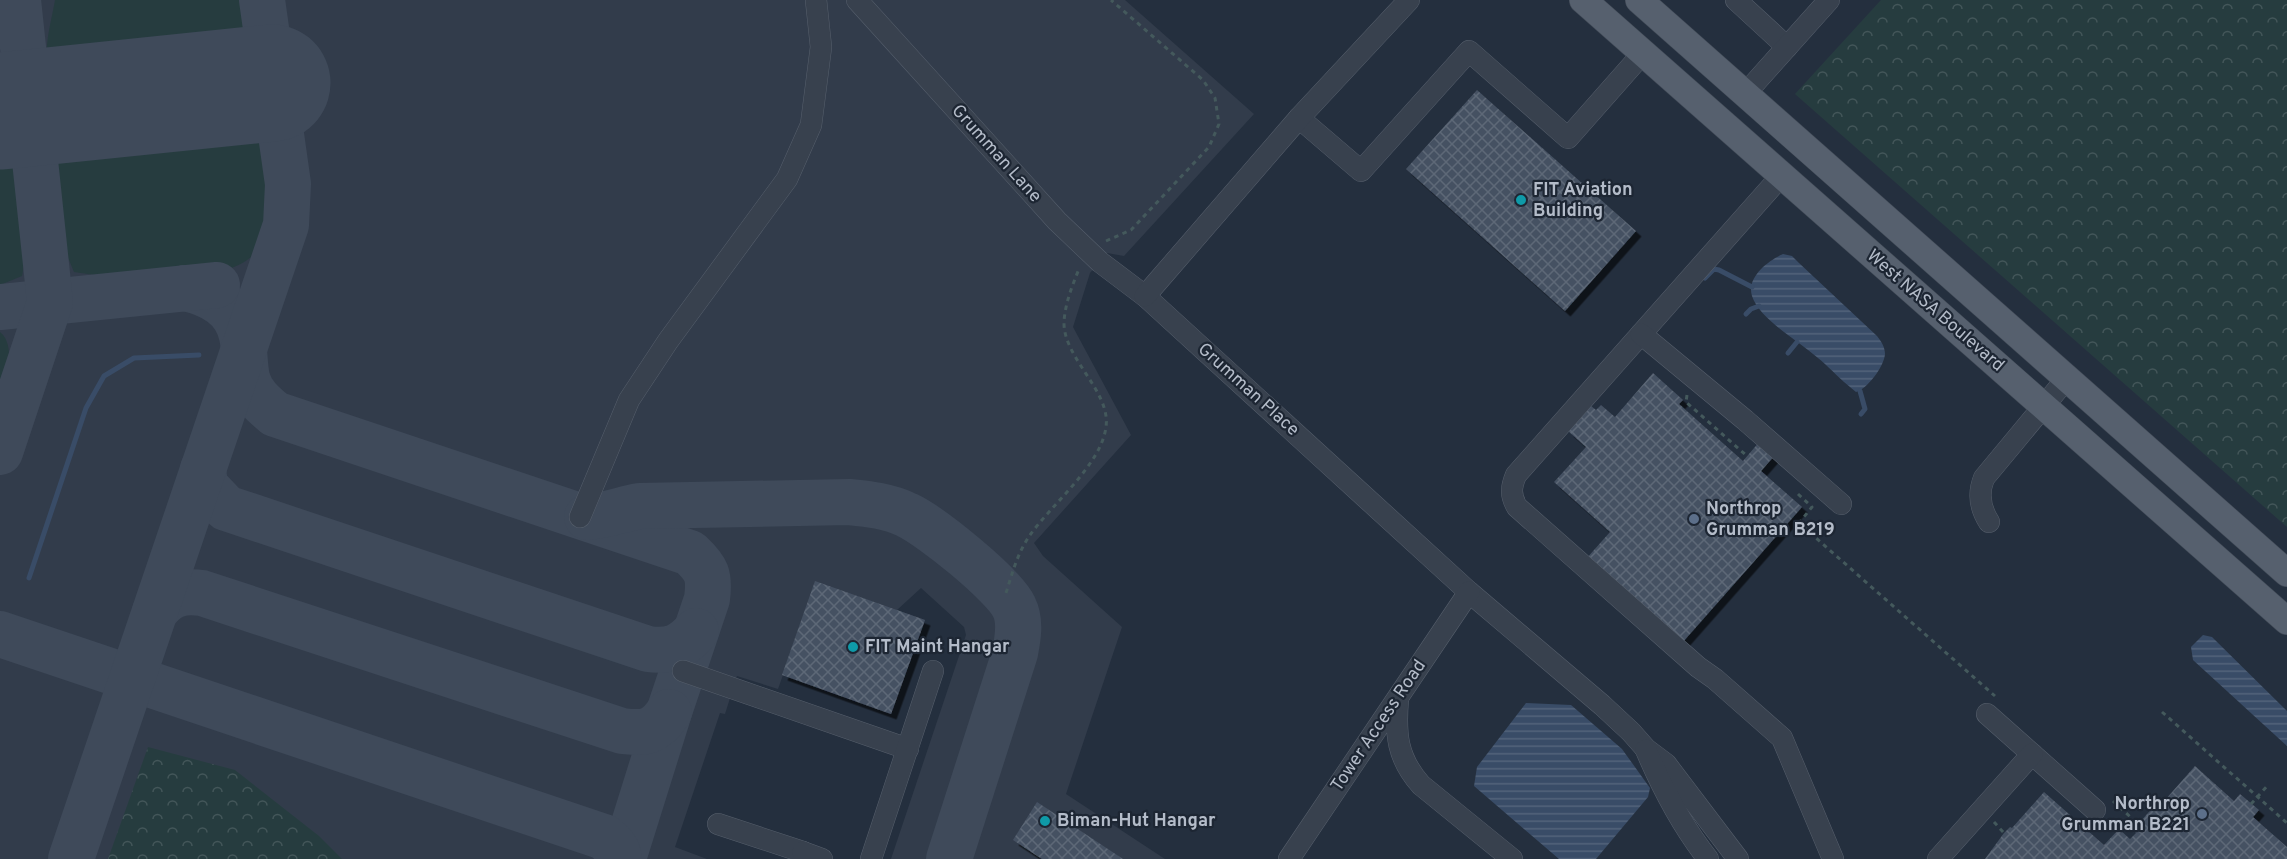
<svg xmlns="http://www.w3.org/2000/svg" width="2287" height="859" font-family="Overpass,sans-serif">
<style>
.airport{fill:#323c4b}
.green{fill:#263c3f}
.forest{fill:url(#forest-crowns)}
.water{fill:url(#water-rules)}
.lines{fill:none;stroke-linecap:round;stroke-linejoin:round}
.stream{stroke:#394c67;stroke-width:5}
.taxiway{stroke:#3f4a5a;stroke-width:46}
.runway{stroke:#3f4a5a;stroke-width:117}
.building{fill:url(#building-cross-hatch);filter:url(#shadow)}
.minor-casing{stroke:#565f6c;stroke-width:22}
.major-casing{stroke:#414a57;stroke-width:28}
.path{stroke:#44595c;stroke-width:3;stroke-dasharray:4.5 4.5;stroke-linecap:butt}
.minor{stroke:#38414e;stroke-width:21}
.major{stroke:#56606e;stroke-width:27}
.culture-dot{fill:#0f9aa8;stroke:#1d2633;stroke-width:2}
.service-dot{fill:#5c6f8a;stroke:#1d2633;stroke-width:2}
.labels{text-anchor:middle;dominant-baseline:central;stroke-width:4.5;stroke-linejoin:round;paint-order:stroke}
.street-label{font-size:18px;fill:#b4bcc9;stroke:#1d2633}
.poi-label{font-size:18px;font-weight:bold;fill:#b4bcc9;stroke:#1d2633;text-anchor:start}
</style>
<defs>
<pattern id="forest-crowns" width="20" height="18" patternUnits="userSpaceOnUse" patternTransform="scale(1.5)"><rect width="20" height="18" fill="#263c3f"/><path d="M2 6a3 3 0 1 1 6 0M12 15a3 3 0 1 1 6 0" fill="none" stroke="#435659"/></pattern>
<pattern id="water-rules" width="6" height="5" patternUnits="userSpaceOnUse" patternTransform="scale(1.5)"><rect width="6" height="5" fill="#394c67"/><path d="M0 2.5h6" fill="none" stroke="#53647b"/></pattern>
<pattern id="building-cross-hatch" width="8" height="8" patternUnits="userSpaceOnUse" patternTransform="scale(1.5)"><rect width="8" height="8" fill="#455162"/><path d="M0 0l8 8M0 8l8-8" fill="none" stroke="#5d6877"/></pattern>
<filter id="shadow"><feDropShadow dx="5.5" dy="5.5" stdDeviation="0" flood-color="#0009"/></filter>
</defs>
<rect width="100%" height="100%" fill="#242f3e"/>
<path class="airport" d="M 0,0 L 1125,0 L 1254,114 L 1124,256 L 1107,253 L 1090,273 L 1073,327 L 1131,435 L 1034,543 L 1043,556 L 1122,627 L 1066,794 L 1165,859 L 891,859 L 966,635 L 964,627 L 921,588 L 897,610 L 925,620 L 891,714 L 783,675 L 778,689 L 737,676 L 725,714 L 720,713 L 675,847 L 707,859 L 0,859 Z"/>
<g class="green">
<path d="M 55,0 L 247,0 C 250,27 242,47 217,59 L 54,76 L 50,74 C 42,50 51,24 55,0 Z"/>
<path d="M 220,119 C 235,119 248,121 258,132 C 274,149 272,220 263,241 C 257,256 242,265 228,269 L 116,278 L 74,272 L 58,233 L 51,169 L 58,135 Z"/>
<path d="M 9,140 L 24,175 L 29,237 L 22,276 L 0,285 L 0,141 Z"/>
<path d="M 0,332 C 17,346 6,380 0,398 Z"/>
</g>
<g class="forest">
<path d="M 1881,0 L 2287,0 L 2287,527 L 1795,94 Z"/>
<path d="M 148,747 L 235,770 L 319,836 L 342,859 L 108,859 Z"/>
</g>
<g class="water">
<path d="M 1783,254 L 1792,256 L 1799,263 L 1877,336 C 1881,341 1885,347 1885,354 C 1884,367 1867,389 1856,392 L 1844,382 C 1834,373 1824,362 1813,354 C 1795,339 1759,318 1752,296 C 1746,277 1769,260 1783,254 Z"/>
<path d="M 2203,635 L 2212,637 L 2287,711 L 2287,746 L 2193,660 L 2191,647 Z"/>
<path d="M 1526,703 L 1571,705 L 1622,749 L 1650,788 L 1648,797 L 1596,859 L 1559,859 L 1474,786 L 1477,767 Z"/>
</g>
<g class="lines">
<g class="stream">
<path d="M 1705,278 L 1714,269 L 1719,270 L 1752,287"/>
<path d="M 1746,314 L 1751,309 L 1759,306"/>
<path d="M 1788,353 L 1797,342"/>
<path d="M 1860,391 L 1865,409 L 1861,414"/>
<path d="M 29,578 L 86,408 L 104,376 L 134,358 L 199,355"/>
</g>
<g class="taxiway">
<path d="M 185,288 C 212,294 236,307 242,336 C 245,349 244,364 247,378 C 251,394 263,404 275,414 L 690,553 C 707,569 710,575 707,599 L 669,712 L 623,859"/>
<path d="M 0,307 L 217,285"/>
<path d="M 0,452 L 50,302 L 18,0"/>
<path d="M 203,469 L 205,486 L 226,508 L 648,649 C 670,652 682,647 696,631"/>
<path d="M 587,517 C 605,516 622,509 640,506 L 849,502 C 869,504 889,506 907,515 C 931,526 1004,585 1014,607 C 1021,621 1018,638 1015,653 L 949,859"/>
<path d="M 155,612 C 167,595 181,590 202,593 L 622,731 C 646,734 655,732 669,712"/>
<path d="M 0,634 L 604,837 C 612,844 618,848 619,859"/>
<path d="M 71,859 L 286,225 L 288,184 L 262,0"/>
</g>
<path class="runway" d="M 0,111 L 272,83"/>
</g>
<g class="building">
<path d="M 1477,90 L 1636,231 L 1565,311 L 1406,169 Z"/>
<path d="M 1653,373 L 1683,400 L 1679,404 L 1743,461 L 1760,441 L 1775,455 L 1761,471 L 1802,507 L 1682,643 L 1586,559 L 1610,532 L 1554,482 L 1586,447 L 1568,431 L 1591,406 L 1596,410 L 1601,405 L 1615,417 Z"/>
<path d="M 815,581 L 925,620 L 891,714 L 782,675 Z"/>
<path d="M 2195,766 L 2234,801 L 2240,794 L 2259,810 L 2253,817 L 2287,847 L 2287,859 L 1985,859 L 2004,833 L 2010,827 L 2012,828 L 2044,792 L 2104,845 L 2119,829 L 2130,839 L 2136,833 L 2133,830 L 2155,805 L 2158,808 Z"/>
<path d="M 1037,802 L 1123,859 L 1042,859 L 1013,840 Z"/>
</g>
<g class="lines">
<defs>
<g id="minor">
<path d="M 857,0 L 1057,221 L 1100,262 L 1145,296 L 1469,592 L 1602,705 L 1631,732 L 1646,749 L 1666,764 L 1738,859"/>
<path d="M 1736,0 L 1787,47"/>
<path d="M 1745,94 L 1829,0"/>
<path d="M 1299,118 L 1361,171 L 1469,51 L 1568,138 L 1643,53"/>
<path d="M 1782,175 L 1516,475 C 1511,487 1510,495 1517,507 L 1698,667 L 1715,679 L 1782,738 L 1833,859"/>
<path d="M 1145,296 L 1299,118 L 1409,0"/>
<path d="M 1641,334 L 1745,420 L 1841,504"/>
<path d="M 580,517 L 629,400 L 668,341 L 787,179 L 811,125 L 821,47 L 816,0"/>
<path d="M 1989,522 C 1980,508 1978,493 1984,478 L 2067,378"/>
<path d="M 683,671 L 908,749"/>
<path d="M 1398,699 C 1395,734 1397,758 1421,785 L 1512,859"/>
<path d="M 1987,714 L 2095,810"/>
<path d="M 1646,750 C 1663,790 1682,826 1708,859"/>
<path d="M 718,824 L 803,852 L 801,859"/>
<path d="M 803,852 L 822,859"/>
<path d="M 871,859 L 933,671"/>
<path d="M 1289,859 L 1469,592"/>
<path d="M 1938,859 L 2032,754"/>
</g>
<g id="major">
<path d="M 1583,0 L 2287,621"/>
<path d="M 1639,0 L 2287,573"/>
</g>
</defs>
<use href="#minor" class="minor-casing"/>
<use href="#major" class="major-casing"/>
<g class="path">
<path d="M 1106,241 L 1131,230 L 1209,147 L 1219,124 L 1215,98 L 1203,80 L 1111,0"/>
<path d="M 1687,395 L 1686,402 L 1747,456"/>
<path d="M 1798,494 L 1812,507 L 1799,523 L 1995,696"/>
<path d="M 1006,593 C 1012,574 1017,555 1028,538 C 1050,505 1101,466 1106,427 C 1111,391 1063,358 1064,322 C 1065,304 1072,286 1079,269"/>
<path d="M 2162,712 L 2287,823"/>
<path d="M 2113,801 L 2138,824"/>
<path d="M 2251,804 L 2269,784"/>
<path d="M 1994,822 L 2004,833"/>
</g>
<use href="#minor" class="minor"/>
<use href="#major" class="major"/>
</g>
<g class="culture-dot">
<circle cx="1521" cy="200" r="6"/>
<circle cx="853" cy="647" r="6"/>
<circle cx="1045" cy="821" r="6"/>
</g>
<g class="service-dot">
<circle cx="1694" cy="519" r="6"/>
<circle cx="2202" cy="814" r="6"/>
</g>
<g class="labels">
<g class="street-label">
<text transform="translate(996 154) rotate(48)">Grumman Lane</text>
<text transform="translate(1935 311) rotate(41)">West NASA Boulevard</text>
<text transform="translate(1248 390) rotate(42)">Grumman Place</text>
<text transform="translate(1379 726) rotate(-56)">Tower Access Road</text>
</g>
<g class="poi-label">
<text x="1533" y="190">FIT Aviation<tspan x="1533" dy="21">Building</tspan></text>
<text x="1706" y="509">Northrop<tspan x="1706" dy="21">Grumman B219</tspan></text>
<text x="865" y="647">FIT Maint Hangar</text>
<text x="2190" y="804" text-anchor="end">Northrop<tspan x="2190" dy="21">Grumman B221</tspan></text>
<text x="1057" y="821">Biman-Hut Hangar</text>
</g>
</g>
</svg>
